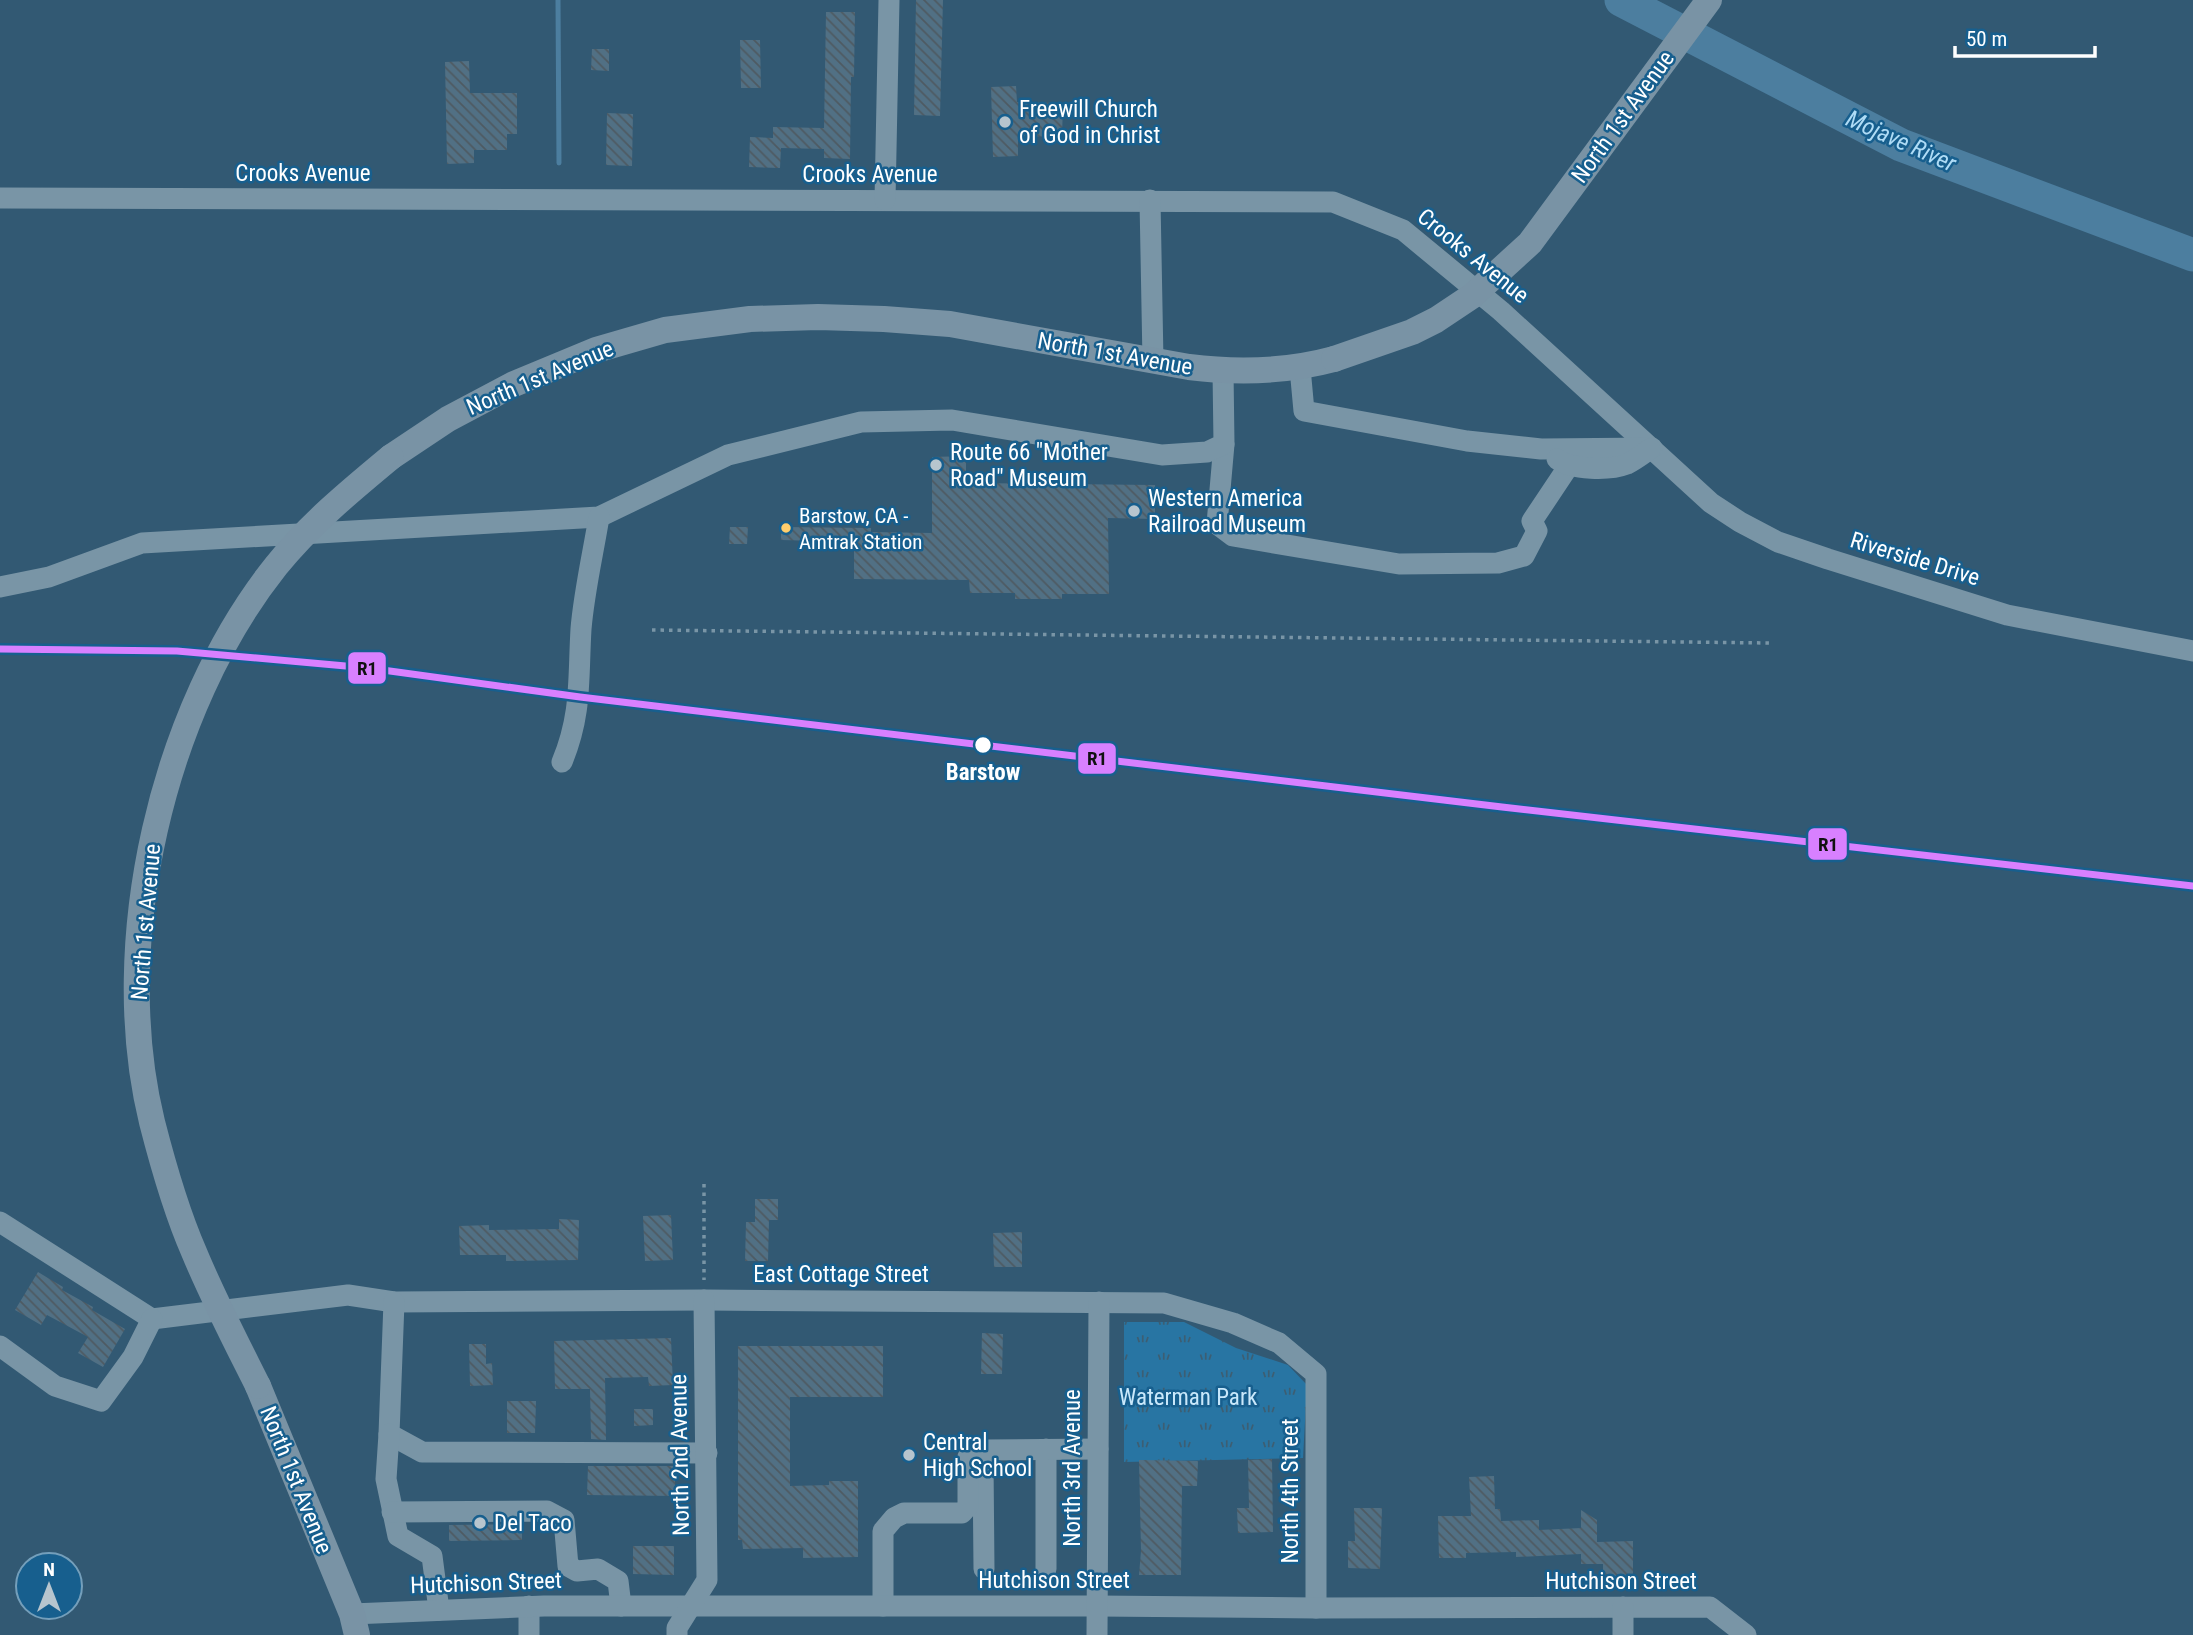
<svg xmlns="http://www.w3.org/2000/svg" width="2193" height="1635" font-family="'Roboto Condensed',sans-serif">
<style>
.park{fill:url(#park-tufts)}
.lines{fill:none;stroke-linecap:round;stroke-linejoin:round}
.stream{stroke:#4c7e9f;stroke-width:5}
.river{stroke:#4c7e9f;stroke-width:33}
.building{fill:url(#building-back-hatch)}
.path{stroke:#7995a6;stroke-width:3.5;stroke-dasharray:3.5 5;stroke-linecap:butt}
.minor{stroke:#7995a6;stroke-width:21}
.major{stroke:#7993a5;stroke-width:26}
.major-bridge{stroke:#7993a5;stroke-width:26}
.rail-1-casing{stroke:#175f8e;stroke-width:12}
.rail-1{stroke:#d880ff;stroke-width:7}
.poi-dot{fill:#b7c5ce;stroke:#175f8e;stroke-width:2.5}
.bus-dot{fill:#fece6d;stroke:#175f8e;stroke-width:2.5}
.stop-dot{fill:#fff;stroke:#175f8e;stroke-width:2.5}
.labels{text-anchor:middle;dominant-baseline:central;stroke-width:5;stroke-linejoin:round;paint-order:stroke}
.bus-label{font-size:21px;fill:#fff;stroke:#175f8e;text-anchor:start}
.poi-label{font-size:23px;fill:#fff;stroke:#175f8e;text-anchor:start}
.street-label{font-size:23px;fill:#fff;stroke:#175f8e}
.stop-label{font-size:23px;font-weight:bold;fill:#fff;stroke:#175f8e}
.park-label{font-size:23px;fill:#c9e8fb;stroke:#175f8e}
.water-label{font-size:24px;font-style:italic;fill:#afdcf6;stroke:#175f8e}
.line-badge{stroke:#175f8e;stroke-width:2.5}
.pale-badge-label{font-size:19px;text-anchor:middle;font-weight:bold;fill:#111}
</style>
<defs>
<pattern id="park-tufts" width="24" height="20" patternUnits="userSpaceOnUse" patternTransform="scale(1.75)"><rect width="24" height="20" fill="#2875a3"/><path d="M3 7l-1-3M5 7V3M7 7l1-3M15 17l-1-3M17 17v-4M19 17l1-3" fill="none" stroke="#3c5e73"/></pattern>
<pattern id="building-back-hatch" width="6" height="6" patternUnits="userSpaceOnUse" patternTransform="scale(1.75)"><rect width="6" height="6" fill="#517084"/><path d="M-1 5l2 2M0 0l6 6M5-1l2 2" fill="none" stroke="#4e5a62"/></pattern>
</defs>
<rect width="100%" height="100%" fill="#325973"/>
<path class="park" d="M 1124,1322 L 1184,1322 L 1236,1348 L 1288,1365 L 1307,1385 L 1303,1458 L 1124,1462 Z"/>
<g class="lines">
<path class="stream" d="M 558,0 L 559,163"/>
<path class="river" d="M 1621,0 L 1901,145 L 2193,255"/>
</g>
<g class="building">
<path d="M 916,0 L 943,0 L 940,116 L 914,115 Z"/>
<path d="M 826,12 L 855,12 L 854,77 L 851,77 L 850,159 L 824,158 L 824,149 L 781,148 L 780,168 L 749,167 L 750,137 L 773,138 L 773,127 L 824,128 Z"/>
<path d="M 740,40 L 760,40 L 761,88 L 741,88 Z"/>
<path d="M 592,49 L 609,49 L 609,71 L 591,70 Z"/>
<path d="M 469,61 L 470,93 L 517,93 L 517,134 L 507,134 L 507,150 L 474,150 L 474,163 L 447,164 L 445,62 Z"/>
<path d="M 1016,86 L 1017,102 L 1063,103 L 1062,137 L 1018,136 L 1018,156 L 993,157 L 991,87 Z"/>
<path d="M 607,113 L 633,114 L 632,166 L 606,165 Z"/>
<path d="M 966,456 L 966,483 L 1155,485 L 1155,519 L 1108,518 L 1109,594 L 1062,594 L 1062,599 L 1015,599 L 1015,593 L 970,593 L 969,580 L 854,579 L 854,542 L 781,540 L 781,527 L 871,528 L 871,532 L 932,533 L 932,457 Z"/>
<path d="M 730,527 L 748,527 L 747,544 L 729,544 Z"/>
<path d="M 755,1199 L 778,1199 L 778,1220 L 769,1220 L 768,1261 L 745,1261 L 746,1222 L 755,1222 Z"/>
<path d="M 671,1215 L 673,1260 L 645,1261 L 643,1216 Z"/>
<path d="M 559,1219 L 579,1220 L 578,1260 L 506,1261 L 506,1255 L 460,1255 L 459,1226 L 489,1225 L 489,1230 L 559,1229 Z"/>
<path d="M 1022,1232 L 1022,1267 L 994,1267 L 993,1233 Z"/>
<path d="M 38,1272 L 63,1287 L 62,1290 L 93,1307 L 92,1310 L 125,1329 L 103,1367 L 78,1353 L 88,1337 L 47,1315 L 41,1325 L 15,1310 Z"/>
<path d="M 982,1333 L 1003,1334 L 1002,1374 L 981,1374 Z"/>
<path d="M 671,1338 L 673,1385 L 649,1386 L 648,1377 L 605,1378 L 606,1440 L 591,1439 L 590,1389 L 555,1389 L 554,1341 Z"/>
<path d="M 469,1344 L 486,1344 L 486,1364 L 492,1363 L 493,1385 L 470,1386 Z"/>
<path d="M 738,1346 L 883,1346 L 883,1397 L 790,1397 L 790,1486 L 829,1485 L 829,1481 L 858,1481 L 858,1557 L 803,1558 L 803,1548 L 743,1549 L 742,1540 L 738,1540 Z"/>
<path d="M 507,1401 L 536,1401 L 535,1433 L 507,1433 Z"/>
<path d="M 634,1409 L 653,1409 L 653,1425 L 634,1426 Z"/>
<path d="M 1272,1459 L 1273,1532 L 1238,1533 L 1237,1508 L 1249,1508 L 1248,1460 Z"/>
<path d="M 1139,1460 L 1198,1461 L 1197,1486 L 1182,1486 L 1181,1575 L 1139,1575 L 1141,1551 Z"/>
<path d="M 588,1466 L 675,1466 L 675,1496 L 587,1495 Z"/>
<path d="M 1494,1476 L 1495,1509 L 1500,1509 L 1501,1521 L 1539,1520 L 1539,1530 L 1581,1528 L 1581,1510 L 1597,1520 L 1597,1542 L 1633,1541 L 1633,1578 L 1603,1579 L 1603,1564 L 1581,1564 L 1581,1554 L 1516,1557 L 1516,1552 L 1466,1553 L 1466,1558 L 1439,1558 L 1438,1516 L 1471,1516 L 1469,1477 Z"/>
<path d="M 1354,1508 L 1382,1508 L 1380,1569 L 1348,1568 L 1348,1541 L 1355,1541 Z"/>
<path d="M 522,1524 L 522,1540 L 449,1541 L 449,1525 Z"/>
<path d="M 633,1546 L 674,1546 L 674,1575 L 633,1574 Z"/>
</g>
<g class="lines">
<g class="path">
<path d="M 652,630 L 1770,643"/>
<path d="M 704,1184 L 704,1280"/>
</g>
<g class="minor">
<path d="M 0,198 L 1333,202 L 1403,230 L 1501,311 L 1711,503 L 1740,522 L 1778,542 L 1828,559 L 2007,615 L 2193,651"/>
<path d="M 885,200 L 889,0"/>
<path d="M 1150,200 L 1153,361"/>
<path d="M 1300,368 L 1304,411 L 1467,441 L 1541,449 L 1652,448"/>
<path d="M 1224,444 L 1217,524 L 1233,536 L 1399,564 L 1498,563 L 1524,556 L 1537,531 L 1532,521 L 1568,467"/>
<path d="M 1557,459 C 1572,470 1609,471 1627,464 C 1635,460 1643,454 1650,449"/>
<path d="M 0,587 L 49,577 L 142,543 L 599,517 L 728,455 L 861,422 L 952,420 L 1162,455 L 1207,452 L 1224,444 L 1223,371"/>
<path d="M 562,762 C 582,714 578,679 581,629 C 584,592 593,554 599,517"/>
<path d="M 0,1222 L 152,1319 L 348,1295 L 394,1302 L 704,1300 L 1164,1303 L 1233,1323 L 1279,1343 L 1316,1374 L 1316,1608"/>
<path d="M 394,1302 L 389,1434 L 422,1452 L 707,1453"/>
<path d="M 0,1346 L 55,1386 L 101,1401 L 133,1357 L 152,1319"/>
<path d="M 389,1434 L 386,1479 L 398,1536 L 432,1556 L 439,1610"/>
<path d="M 1046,1449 L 1046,1569"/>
<path d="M 983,1462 L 984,1569"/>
<path d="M 392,1512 L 547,1511 L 564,1520 L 568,1566 L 577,1571 L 598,1569 L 618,1581 L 621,1606"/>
<path d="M 529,1606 L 529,1635"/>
<path d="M 883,1606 L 883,1531 L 894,1518 L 904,1513 L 962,1513 L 968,1506 L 968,1457 L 983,1450 L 1098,1449"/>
<path d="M 352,1614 L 544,1606 L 1097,1606 L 1316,1608 L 1710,1607 L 1746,1635"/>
<path d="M 677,1635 L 677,1628 L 707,1580 L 704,1300"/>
<path d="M 1097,1635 L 1099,1302"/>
<path d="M 1623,1635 L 1623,1607"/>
</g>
<g class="major">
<path d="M 391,457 L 448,419 L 514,384 L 596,350 L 665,330 L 750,319 L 818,317 L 884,319 L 950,324 L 1189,367 C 1238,373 1286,372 1334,359"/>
<path d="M 258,1386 L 352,1614 L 357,1635"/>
</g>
<g class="major-bridge">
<path d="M 1334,359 L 1412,332 L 1436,320 L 1472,296 L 1530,243 L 1709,0"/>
<path d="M 258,1386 C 236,1342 213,1298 194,1252 C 176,1211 163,1165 152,1122 C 108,943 162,709 276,566 C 310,524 350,491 391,457"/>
</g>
<defs>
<path id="rail-1" d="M 0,649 L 177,651 L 368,668 L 580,697 L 1502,807 L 2193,886"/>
</defs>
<use href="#rail-1" class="rail-1-casing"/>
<use href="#rail-1" class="rail-1"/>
</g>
<g class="poi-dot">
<circle cx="1005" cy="122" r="7"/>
<circle cx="936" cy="465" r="7"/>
<circle cx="1134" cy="511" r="7"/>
<circle cx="909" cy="1455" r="7"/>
<circle cx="480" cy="1523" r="7"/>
</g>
<circle class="bus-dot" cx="786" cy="528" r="6"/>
<circle class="stop-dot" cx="983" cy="745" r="9"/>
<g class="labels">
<g class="bus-label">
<text x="799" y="516">Barstow, CA -<tspan x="799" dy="26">Amtrak Station</tspan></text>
</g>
<g class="poi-label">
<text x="1019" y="109">Freewill Church<tspan x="1019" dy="26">of God in Christ</tspan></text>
<text x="950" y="452">Route 66 "Mother<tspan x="950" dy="26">Road" Museum</tspan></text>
<text x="1148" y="498">Western America<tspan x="1148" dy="26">Railroad Museum</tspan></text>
<text x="923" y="1442">Central<tspan x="923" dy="26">High School</tspan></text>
<text x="494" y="1523">Del Taco</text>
</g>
<g class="street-label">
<text transform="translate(1623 117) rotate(-54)">North 1st Avenue</text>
<text x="303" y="173">Crooks Avenue</text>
<text x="870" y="174">Crooks Avenue</text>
<text transform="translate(1473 256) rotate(39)">Crooks Avenue</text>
<text transform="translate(1115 354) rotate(10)">North 1st Avenue</text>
<text transform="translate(540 378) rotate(-23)">North 1st Avenue</text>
<text transform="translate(1915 559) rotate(17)">Riverside Drive</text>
<text transform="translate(146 922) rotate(-85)">North 1st Avenue</text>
<text x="841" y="1274">East Cottage Street</text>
<text transform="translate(680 1455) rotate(-91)">North 2nd Avenue</text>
<text transform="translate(1072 1468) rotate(-90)">North 3rd Avenue</text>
<text transform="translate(296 1480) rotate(68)">North 1st Avenue</text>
<text transform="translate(1290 1491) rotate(-90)">North 4th Street</text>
<text x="1054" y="1580">Hutchison Street</text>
<text x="1621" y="1581">Hutchison Street</text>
<text transform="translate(486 1583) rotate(-2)">Hutchison Street</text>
</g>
<g class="stop-label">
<text x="983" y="772">Barstow</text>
</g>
<g class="park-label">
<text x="1188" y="1397">Waterman Park</text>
</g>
<g class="water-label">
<text transform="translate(1901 141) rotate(24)">Mojave River</text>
</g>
</g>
<g class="line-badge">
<rect x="347" y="651" width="40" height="34" rx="7" fill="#d880ff"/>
<rect x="1077" y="742" width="40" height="33" rx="7" fill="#d880ff"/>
<rect x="1807" y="827" width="41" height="34" rx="7" fill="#d880ff"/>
</g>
<g class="pale-badge-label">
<text x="367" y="675">R1</text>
<text x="1097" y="765">R1</text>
<text x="1828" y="851">R1</text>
</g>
<g transform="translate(49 1586)"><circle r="33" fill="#175f8e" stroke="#749fbb" stroke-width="2"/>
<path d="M0-5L12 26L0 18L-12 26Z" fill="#b7c5ce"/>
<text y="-10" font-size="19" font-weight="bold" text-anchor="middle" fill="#ffffff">N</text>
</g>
<path d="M1955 46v10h140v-10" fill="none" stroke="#ffffff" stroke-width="3.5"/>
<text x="1966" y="46" font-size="21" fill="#ffffff" stroke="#175f8e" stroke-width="5" paint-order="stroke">50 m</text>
</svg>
